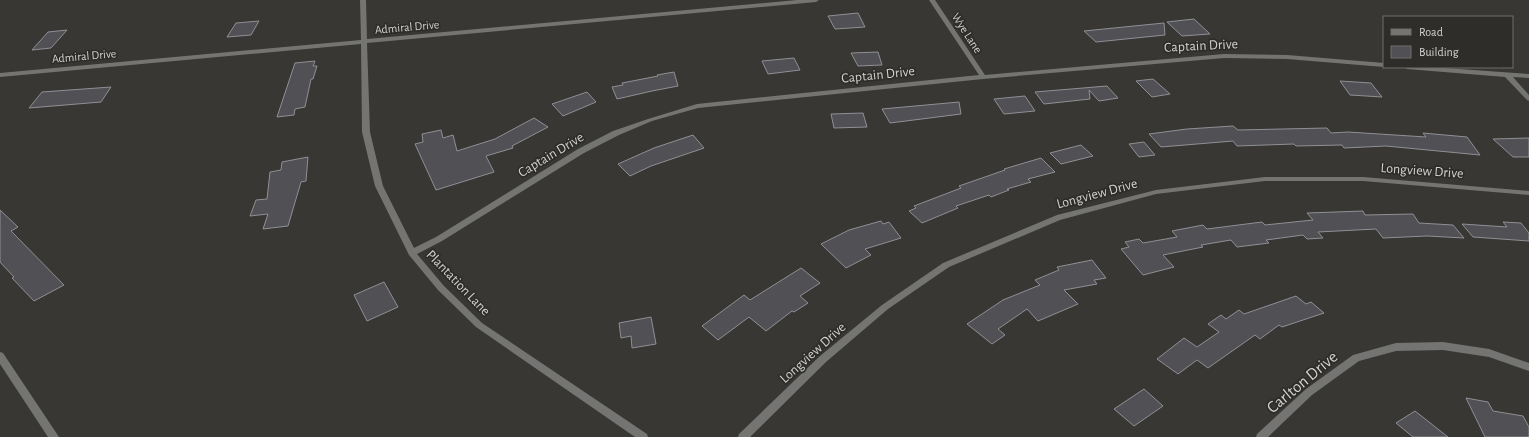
<svg xmlns="http://www.w3.org/2000/svg" width="1529" height="437" font-family="'Alegreya Sans',sans-serif">
<style>
.building{fill:#505055;stroke:#8f9095}
.lines{fill:none;stroke-linecap:round;stroke-linejoin:round}
.street{fill:#747472;fill-rule:evenodd}
.labels{text-anchor:middle;dominant-baseline:central;stroke-width:3.5;stroke-linejoin:round;paint-order:stroke}
.far-street-label{font-size:12px;fill:#d3d1ce;stroke:#2f2d29}
.street-label{font-size:14px;fill:#d3d1ce;stroke:#2f2d29}
.near-street-label{font-size:17px;fill:#d3d1ce;stroke:#2f2d29}
</style>
<rect width="100%" height="100%" fill="#393733"/>
<g class="building">
<path d="M 858,13 L 865,27 L 835,29 L 828,16 Z"/>
<path d="M 1194,19 L 1210,34 L 1182,36 L 1167,22 Z"/>
<path d="M 259,21 L 251,35 L 227,37 L 236,23 Z"/>
<path d="M 1164,23 L 1165,35 L 1096,42 L 1084,31 Z"/>
<path d="M 67,30 L 51,48 L 32,50 L 48,32 Z"/>
<path d="M 878,52 L 882,65 L 858,66 L 851,53 Z"/>
<path d="M 794,58 L 800,70 L 768,74 L 762,61 Z"/>
<path d="M 315,61 L 313,66 L 317,66 L 313,79 L 311,79 L 305,107 L 295,109 L 294,115 L 277,117 L 295,63 Z"/>
<path d="M 674,72 L 678,86 L 652,91 L 617,99 L 612,87 L 623,85 L 622,83 L 658,76 L 657,75 Z"/>
<path d="M 1153,79 L 1170,94 L 1152,97 L 1136,81 Z"/>
<path d="M 1340,81 L 1371,83 L 1382,97 L 1350,95 Z"/>
<path d="M 1107,86 L 1118,98 L 1099,101 L 1089,90 L 1090,99 L 1044,104 L 1035,92 Z"/>
<path d="M 111,87 L 101,102 L 29,108 L 42,92 Z"/>
<path d="M 587,92 L 596,102 L 563,116 L 552,104 Z"/>
<path d="M 1025,96 L 1035,111 L 1004,114 L 994,99 Z"/>
<path d="M 959,102 L 961,114 L 890,123 L 882,109 Z"/>
<path d="M 863,113 L 867,127 L 834,128 L 831,114 Z"/>
<path d="M 534,118 L 548,127 L 512,146 L 513,148 L 486,156 L 494,172 L 436,190 L 415,144 L 423,142 L 422,134 L 441,130 L 443,138 L 453,135 L 457,151 L 495,139 Z"/>
<path d="M 1233,126 L 1238,130 L 1327,128 L 1331,133 L 1348,132 L 1426,137 L 1423,133 L 1467,137 L 1480,155 L 1386,146 L 1344,148 L 1342,145 L 1296,146 L 1294,144 L 1237,146 L 1233,141 L 1161,147 L 1149,134 L 1187,129 Z"/>
<path d="M 693,135 L 704,148 L 651,166 L 630,176 L 618,164 L 654,148 Z"/>
<path d="M 1529,138 L 1529,157 L 1513,157 L 1493,139 Z"/>
<path d="M 1144,142 L 1155,155 L 1139,157 L 1129,144 Z"/>
<path d="M 1081,145 L 1093,156 L 1061,164 L 1050,153 Z"/>
<path d="M 308,157 L 306,181 L 301,182 L 288,226 L 263,229 L 268,214 L 250,216 L 256,200 L 267,199 L 270,172 L 281,170 L 282,162 Z"/>
<path d="M 1041,158 L 1055,172 L 1028,179 L 1031,182 L 1007,189 L 1009,190 L 991,197 L 989,195 L 956,206 L 958,208 L 922,223 L 909,211 L 916,208 L 914,206 L 961,188 L 959,186 L 1005,170 L 1004,169 Z"/>
<path d="M 0,210 L 18,227 L 11,231 L 64,285 L 34,301 L 12,278 L 14,277 L 0,262 Z"/>
<path d="M 1363,211 L 1365,215 L 1413,214 L 1419,223 L 1453,225 L 1464,238 L 1427,236 L 1383,238 L 1376,229 L 1318,232 L 1323,238 L 1307,239 L 1303,235 L 1266,240 L 1269,243 L 1237,247 L 1231,240 L 1201,245 L 1203,247 L 1163,255 L 1174,267 L 1143,275 L 1121,249 L 1129,247 L 1125,242 L 1139,239 L 1143,243 L 1177,237 L 1172,231 L 1203,225 L 1207,229 L 1262,222 L 1265,225 L 1313,220 L 1307,213 Z"/>
<path d="M 881,221 L 883,224 L 889,222 L 901,238 L 865,249 L 871,255 L 846,268 L 821,244 L 849,230 Z"/>
<path d="M 1503,222 L 1521,223 L 1529,233 L 1529,241 L 1473,237 L 1462,224 L 1507,227 Z"/>
<path d="M 1092,260 L 1106,278 L 1094,280 L 1097,284 L 1064,290 L 1078,304 L 1038,321 L 1027,309 L 998,329 L 1005,335 L 992,344 L 967,324 L 1003,300 L 1040,285 L 1035,280 L 1059,270 L 1057,267 Z"/>
<path d="M 801,268 L 820,283 L 800,296 L 808,303 L 794,312 L 792,311 L 766,331 L 749,317 L 718,340 L 702,326 L 744,295 L 750,300 Z"/>
<path d="M 384,282 L 398,307 L 367,321 L 354,295 Z"/>
<path d="M 1296,296 L 1306,304 L 1311,302 L 1324,313 L 1282,327 L 1279,325 L 1260,339 L 1255,335 L 1208,368 L 1197,360 L 1178,374 L 1157,359 L 1184,338 L 1197,347 L 1219,332 L 1208,324 L 1221,315 L 1226,319 L 1239,310 L 1244,314 Z"/>
<path d="M 651,317 L 656,344 L 632,348 L 631,336 L 621,338 L 619,323 Z"/>
<path d="M 1144,389 L 1163,406 L 1134,426 L 1114,409 Z"/>
<path d="M 1466,398 L 1488,402 L 1493,411 L 1523,416 L 1529,427 L 1529,437 L 1485,437 Z"/>
<path d="M 1415,411 L 1448,437 L 1413,437 L 1396,423 Z"/>
</g>
<g class="lines">
<g class="street">
<path d="M 360,0 L 366,0 L 367,39 L 797,0 L 819,0 L 816,2 L 367,43 L 370,132 L 383,186 L 414,248 L 436,237 L 578,149 L 613,131 L 648,119 L 697,104 L 979,75 L 929,0 L 935,0 L 985,75 L 1224,54 L 1287,55 L 1384,63 L 1384,67 L 1287,59 L 1224,58 L 983,79 L 698,108 L 652,121 L 619,135 L 584,153 L 442,241 L 417,254 L 444,286 L 482,323 L 647,434 L 648,437 L 635,437 L 476,327 L 438,290 L 409,255 L 375,186 L 362,132 L 361,44 L 0,77 L 0,73 L 361,40 Z"/>
<path d="M 1404,67 L 1431,67 L 1529,74 L 1529,78 L 1513,77 L 1529,95 L 1529,101 L 1527,100 L 1505,77 L 1407,69 Z"/>
<path d="M 1265,177 L 1363,177 L 1529,191 L 1529,195 L 1363,181 L 1265,181 L 1156,194 L 1060,220 L 949,267 L 888,309 L 826,362 L 750,437 L 738,437 L 739,434 L 820,356 L 882,305 L 943,263 L 1057,215 L 1156,190 Z"/>
<path d="M 1443,342 L 1489,349 L 1529,363 L 1529,371 L 1489,357 L 1443,350 L 1396,351 L 1359,361 L 1312,395 L 1268,437 L 1256,437 L 1257,434 L 1306,389 L 1353,355 L 1396,343 Z"/>
<path d="M 0,352 L 3,353 L 59,437 L 48,437 L 0,364 Z"/>
</g>
</g>
<g class="labels">
<g class="far-street-label">
<text transform="translate(407 27) rotate(-5)">Admiral Drive</text>
<text transform="translate(967 33) rotate(57)">Wye Lane</text>
<text transform="translate(84 56) rotate(-5)">Admiral Drive</text>
</g>
<g class="street-label">
<text transform="translate(1201 46) rotate(-3)">Captain Drive</text>
<text transform="translate(878 75) rotate(-6)">Captain Drive</text>
<text transform="translate(551 155) rotate(-31)">Captain Drive</text>
<text transform="translate(1422 171) rotate(4)">Longview Drive</text>
<text transform="translate(1097 194) rotate(-15)">Longview Drive</text>
<text transform="translate(458 283) rotate(46)">Plantation Lane</text>
<text transform="translate(813 353) rotate(-42)">Longview Drive</text>
</g>
<g class="near-street-label">
<text transform="translate(1302 382) rotate(-40)">Carlton Drive</text>
</g>
</g>
<rect x="1383" y="16" width="130" height="52" fill="#2f2d29" stroke="#716f6b"/>
<rect x="1391" y="29" width="20" height="6" fill="#747472" stroke="#716f6b"/>
<text x="1419" y="36" font-size="12" fill="#d3d1ce">Road</text>
<rect x="1391" y="46" width="20" height="12" fill="#505055" stroke="#716f6b"/>
<text x="1419" y="56" font-size="12" fill="#d3d1ce">Building</text>
</svg>
